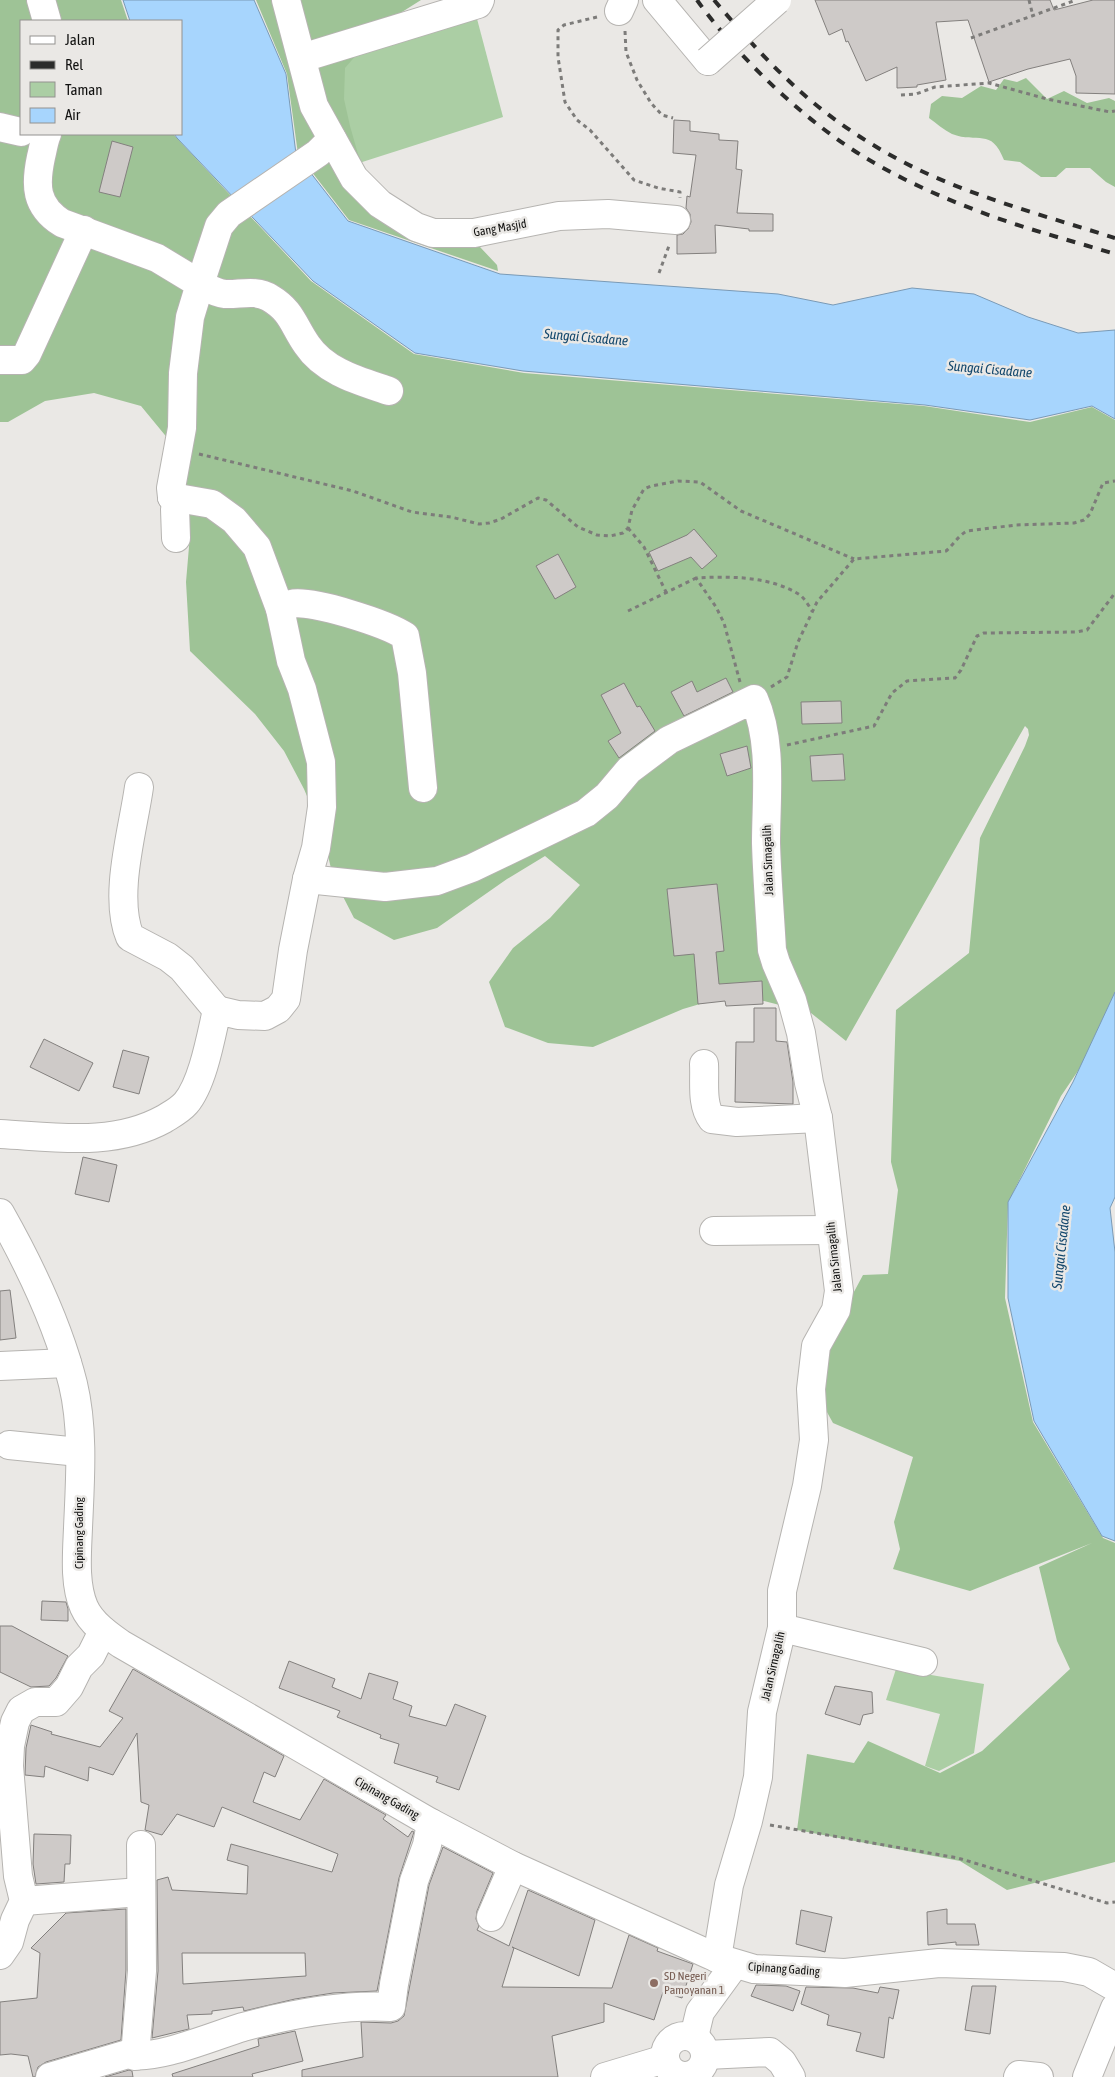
<svg xmlns="http://www.w3.org/2000/svg" width="1115" height="2077" font-family="'Asap Condensed',sans-serif">
<style>
.green{fill:#abcea4}
.forest{fill:#9ec396}
.water{fill:#a7d5fd;stroke:#7a9ab6}
.building{fill:#cecac8;stroke:#83807e;fill-rule:evenodd}
.lines{fill:none;stroke-linecap:round;stroke-linejoin:round}
.minor-casing{stroke:#b6b4b1;stroke-width:30}
.path{stroke:#7d7c7a;stroke-width:3;stroke-dasharray:4 4;stroke-linecap:butt}
.minor{stroke:#fff;stroke-width:28}
.rail{stroke:#2c2c2b;stroke-width:4;stroke-dasharray:9 9;stroke-linecap:butt}
.minor-bridge-casing{stroke:#b6b4b1;stroke-width:30;stroke-linecap:butt}
.minor-bridge{stroke:#fff;stroke-width:28}
.education-dot{fill:#8d6e63;stroke:#eae8e5;stroke-width:2}
.labels{text-anchor:middle;dominant-baseline:central;stroke-width:5;stroke-linejoin:round;paint-order:stroke}
.street-label{font-size:12px;fill:#111110;stroke:#eae8e5}
.education-label{font-size:12px;fill:#785e54;stroke:#eae8e5;text-anchor:start}
.water-label{font-size:14px;font-style:italic;fill:#14486d;stroke:#eae8e5}
</style>
<rect width="100%" height="100%" fill="#eae8e5"/>
<g class="green">
<path d="M 476,15 L 503,117 L 356,164 L 318,60 Z"/>
<path d="M 896,1669 L 984,1684 L 974,1753 L 939,1771 L 925,1766 L 940,1714 L 886,1700 Z"/>
</g>
<g class="forest">
<path d="M 0,0 L 121,0 L 128,21 L 21,21 L 21,134 L 173,134 L 311,281 L 414,354 L 524,373 L 924,406 L 1030,422 L 1092,407 L 1115,420 L 1115,993 L 1084,1062 L 1061,1096 L 1008,1203 L 1005,1298 L 1033,1422 L 1103,1538 L 1115,1543 L 1115,1862 L 1007,1890 L 960,1861 L 797,1830 L 807,1754 L 854,1763 L 868,1741 L 940,1773 L 982,1751 L 1070,1669 L 1057,1641 L 1039,1567 L 1092,1543 L 970,1591 L 893,1569 L 900,1549 L 894,1522 L 913,1457 L 833,1423 L 817,1394 L 818,1359 L 863,1275 L 888,1274 L 898,1190 L 891,1162 L 896,1010 L 969,953 L 980,838 L 1025,746 L 1029,735 L 1028,729 L 1025,726 L 846,1041 L 811,1013 L 764,1001 L 717,999 L 683,1009 L 593,1047 L 548,1043 L 505,1027 L 489,982 L 513,948 L 550,918 L 580,885 L 545,856 L 507,879 L 437,928 L 394,940 L 354,918 L 333,877 L 323,834 L 304,789 L 284,751 L 255,714 L 190,651 L 186,582 L 190,535 L 186,485 L 169,440 L 141,406 L 94,393 L 45,401 L 8,422 L 0,422 Z"/>
<path d="M 256,0 L 421,0 L 383,24 L 345,68 L 344,99 L 350,126 L 358,154 L 379,206 L 480,247 L 497,265 L 498,271 L 349,220 L 298,154 L 287,74 Z"/>
<path d="M 1026,78 L 1047,99 L 1064,91 L 1087,103 L 1109,98 L 1115,101 L 1115,187 L 1106,182 L 1090,168 L 1066,168 L 1056,177 L 1041,177 L 1020,162 L 1004,160 C 991,127 978,144 952,134 C 944,130 936,123 929,118 L 931,104 L 942,96 L 962,98 L 981,86 L 996,90 L 1004,79 L 1017,82 Z"/>
</g>
<g class="water">
<path d="M 123,0 L 254,0 L 286,74 L 296,154 L 348,221 L 500,274 L 778,294 L 833,305 L 912,288 L 974,294 L 1028,317 L 1078,333 L 1115,330 L 1115,419 L 1092,406 L 1030,420 L 925,405 L 523,371 L 415,353 L 313,281 L 177,138 L 174,134 L 181,134 L 181,21 L 130,21 Z"/>
<path d="M 1115,992 L 1115,1197 L 1110,1208 L 1115,1252 L 1115,1541 L 1102,1536 L 1034,1421 L 1008,1298 L 1008,1202 L 1073,1082 Z"/>
</g>
<g class="building">
<path d="M 815,0 L 1050,0 L 1054,10 L 1093,0 L 1115,0 L 1115,94 L 1076,93 L 1076,76 L 1070,59 L 1028,69 L 989,82 L 968,20 L 936,22 L 946,80 L 917,85 L 917,87 L 897,88 L 897,67 L 866,81 L 848,41 L 846,42 L 842,29 L 829,35 Z"/>
<path d="M 674,120 L 690,121 L 690,131 L 719,134 L 719,140 L 738,141 L 736,169 L 742,170 L 737,213 L 773,214 L 773,231 L 749,231 L 749,229 L 715,225 L 716,253 L 677,254 L 677,235 L 683,234 L 688,229 L 691,222 L 690,214 L 686,208 L 687,196 L 690,197 L 696,155 L 673,153 Z"/>
<path d="M 112,141 L 133,147 L 120,197 L 99,192 Z"/>
<path d="M 694,529 L 717,556 L 702,569 L 691,557 L 658,571 L 649,552 L 687,535 Z"/>
<path d="M 558,554 L 576,587 L 555,599 L 536,566 Z"/>
<path d="M 726,678 L 733,692 L 684,716 L 671,692 L 692,681 L 697,692 Z"/>
<path d="M 624,683 L 637,707 L 640,706 L 655,731 L 619,758 L 608,741 L 621,733 L 601,695 Z"/>
<path d="M 841,701 L 842,723 L 802,724 L 801,702 Z"/>
<path d="M 747,746 L 751,768 L 727,776 L 720,754 Z"/>
<path d="M 843,754 L 845,780 L 812,781 L 810,756 Z"/>
<path d="M 717,884 L 724,951 L 716,952 L 719,984 L 762,981 L 763,1004 L 726,1006 L 725,1001 L 698,1004 L 694,954 L 674,956 L 667,889 Z"/>
<path d="M 754,1008 L 776,1008 L 776,1041 L 787,1042 L 793,1082 L 793,1104 L 735,1102 L 736,1042 L 754,1042 Z"/>
<path d="M 44,1039 L 93,1063 L 79,1091 L 30,1067 Z"/>
<path d="M 123,1050 L 149,1057 L 139,1094 L 113,1087 Z"/>
<path d="M 83,1157 L 117,1165 L 109,1202 L 75,1194 Z"/>
<path d="M 10,1290 L 16,1338 L 0,1340 L 0,1291 Z"/>
<path d="M 42,1601 L 66,1602 L 68,1609 L 68,1621 L 41,1620 Z"/>
<path d="M 0,1626 L 12,1626 L 68,1656 L 56,1678 L 49,1686 L 31,1687 L 0,1672 Z"/>
<path d="M 289,1661 L 335,1679 L 332,1687 L 361,1699 L 369,1673 L 398,1682 L 393,1699 L 412,1706 L 409,1716 L 446,1726 L 455,1704 L 486,1716 L 459,1790 L 436,1782 L 438,1777 L 394,1763 L 399,1744 L 380,1738 L 381,1735 L 337,1717 L 340,1711 L 279,1688 Z"/>
<path d="M 133,1669 L 284,1756 L 275,1777 L 264,1772 L 253,1802 L 300,1820 L 324,1779 L 386,1815 L 383,1819 L 408,1837 L 412,1831 L 414,1832 L 399,1878 L 377,1991 L 333,1993 L 295,1999 L 244,2011 L 243,2007 L 212,2011 L 212,2014 L 187,2015 L 189,2029 L 152,2038 L 158,1971 L 157,1880 L 168,1877 L 172,1890 L 247,1894 L 248,1866 L 227,1860 L 231,1844 L 332,1872 L 338,1854 L 222,1807 L 214,1827 L 177,1814 L 162,1835 L 145,1830 L 149,1805 L 141,1802 L 137,1733 L 113,1775 L 89,1767 L 88,1781 L 45,1766 L 44,1777 L 25,1775 L 26,1748 L 31,1725 L 52,1732 L 51,1734 L 100,1747 L 123,1718 L 109,1711 ZM 182,1953 L 305,1953 L 306,1976 L 183,1984 Z"/>
<path d="M 835,1686 L 872,1692 L 873,1713 L 863,1715 L 860,1725 L 825,1714 Z"/>
<path d="M 34,1834 L 71,1835 L 70,1864 L 65,1864 L 64,1882 L 36,1884 L 33,1864 Z"/>
<path d="M 443,1847 L 493,1873 L 477,1911 L 476,1919 L 479,1926 L 477,1930 L 509,1946 L 528,1890 L 595,1920 L 579,1976 L 512,1947 L 514,1948 L 502,1987 L 612,1988 L 629,1935 L 658,1948 L 657,1951 L 693,1964 L 682,1998 L 663,1992 L 654,2020 L 604,2003 L 604,2022 L 552,2036 L 558,2077 L 302,2077 L 302,2070 L 363,2057 L 361,2022 L 391,2023 L 398,2021 L 404,2016 L 429,1885 Z"/>
<path d="M 126,1909 L 126,1970 L 121,2040 L 46,2062 L 38,2067 L 35,2077 L 33,2077 L 28,2056 L 11,2054 L 0,2055 L 0,2002 L 37,1998 L 40,1953 L 31,1948 L 66,1913 Z"/>
<path d="M 947,1909 L 947,1924 L 975,1924 L 979,1945 L 956,1945 L 956,1942 L 928,1945 L 927,1912 Z"/>
<path d="M 801,1910 L 832,1917 L 825,1952 L 796,1944 Z"/>
<path d="M 756,1985 L 786,1986 L 800,1991 L 793,2011 L 751,1996 Z"/>
<path d="M 972,1986 L 996,1986 L 990,2034 L 965,2030 Z"/>
<path d="M 806,1987 L 853,1988 L 878,1993 L 880,1987 L 899,1990 L 893,2019 L 889,2017 L 884,2058 L 856,2051 L 861,2033 L 827,2025 L 829,2015 L 801,2004 Z"/>
<path d="M 295,2031 L 303,2061 L 252,2074 L 253,2077 L 173,2077 L 172,2074 L 259,2046 L 258,2039 Z"/>
<path d="M 129,2070 L 132,2071 L 133,2077 L 105,2077 Z"/>
</g>
<g class="lines">
<defs>
<g id="minor">
<path d="M 41,0 L 47,21"/>
<path d="M 286,0 L 314,106 L 354,178 L 380,204 L 416,227 L 433,233 L 474,233 L 559,216 L 608,214 L 676,220"/>
<path d="M 657,0 L 708,61"/>
<path d="M 619,11 L 624,0"/>
<path d="M 302,58 L 478,4 L 480,0"/>
<path d="M 0,127 L 21,132"/>
<path d="M 47,134 C 44,141 43,149 41,157 C 35,185 35,206 62,223 L 157,258 L 200,284 L 190,317 L 183,373 L 182,428 L 171,488 L 172,497"/>
<path d="M 332,139 L 318,153 L 229,214 L 219,226 L 200,284 C 208,288 215,293 225,294 C 239,295 256,289 270,298 C 292,311 293,325 307,345 C 325,372 360,381 389,391"/>
<path d="M 0,360 L 22,360 L 27,354 L 84,230"/>
<path d="M 172,497 L 181,499 L 175,509 L 176,538"/>
<path d="M 280,609 C 283,607 287,605 291,604 C 311,599 387,624 405,636 L 412,673 L 423,788"/>
<path d="M 139,787 C 133,830 113,896 130,937 L 168,957 L 182,968 L 217,1010"/>
<path d="M 307,879 L 385,887 L 437,881 L 472,868 L 586,813 L 607,796 L 629,770 L 669,740 L 754,699 C 773,742 766,796 766,843 C 767,878 770,914 772,950 L 776,963 L 792,1000 L 801,1033 L 809,1083 L 818,1118 L 839,1291 L 836,1310 L 816,1346 L 811,1389 L 814,1440 L 807,1486 L 782,1591 L 782,1628 L 762,1712 L 758,1777 L 748,1821 L 729,1885 L 717,1958"/>
<path d="M 704,1064 C 705,1081 701,1105 712,1119 L 737,1122 L 818,1118"/>
<path d="M 0,1134 C 56,1137 113,1147 164,1119 C 172,1114 180,1110 186,1103 C 203,1083 211,1036 217,1010 L 238,1015 L 265,1016 L 278,1009 L 286,999 L 293,950 L 307,879 L 316,848 L 322,807 L 321,762 L 302,689 L 291,661 L 280,609 L 257,547 L 234,520 L 212,504 L 172,497"/>
<path d="M 0,1213 C 30,1266 58,1324 73,1384 C 84,1430 80,1481 78,1528 C 77,1553 74,1584 84,1607 C 91,1623 108,1635 121,1644 L 431,1823 L 513,1866 L 717,1958 L 754,1969 L 845,1973 L 939,1963 L 1064,1967 L 1089,1972 L 1115,1987"/>
<path d="M 714,1231 L 831,1230"/>
<path d="M 0,1366 L 67,1363"/>
<path d="M 9,1445 L 79,1452"/>
<path d="M 782,1628 L 923,1662"/>
<path d="M 24,1901 L 140,1892"/>
<path d="M 491,1917 L 513,1866"/>
<path d="M 0,1955 L 9,1942 L 15,1920 L 24,1901 L 18,1876 L 9,1766 L 10,1746 L 15,1722 L 21,1710 L 35,1702 L 56,1702 L 69,1687 L 79,1667 L 91,1655 L 103,1631"/>
<circle cx="685" cy="2056" r="20"/>
<path d="M 694,2037 L 700,2012 L 735,1964"/>
<path d="M 706,2055 L 770,2052 L 782,2062 L 791,2077"/>
<path d="M 135,2056 L 142,1971 L 141,1845"/>
<path d="M 50,2077 L 128,2054 C 153,2062 216,2035 243,2027 C 291,2014 342,2004 391,2007 L 394,1984 L 414,1881 L 427,1845 L 431,1823"/>
<path d="M 605,2077 L 665,2059"/>
<path d="M 1018,2077 L 1019,2075 L 1039,2077"/>
<path d="M 1087,2077 L 1115,2008"/>
</g>
</defs>
<use href="#minor" class="minor-casing"/>
<g class="path">
<path d="M 1029,0 L 1033,16"/>
<path d="M 597,17 L 564,25 L 558,30 L 558,57 L 565,102 L 577,120 L 590,130 L 634,180 L 658,188 L 680,192 L 680,198"/>
<path d="M 625,31 L 626,52 L 637,80 L 651,103 L 662,115 L 673,118"/>
<path d="M 971,38 L 1076,0"/>
<path d="M 901,95 L 916,94 L 935,87 L 989,83 L 1047,99 L 1110,112 L 1115,111"/>
<path d="M 659,273 L 670,243"/>
<path d="M 199,454 L 353,491 L 412,512 L 451,517 L 479,524 L 489,523 L 501,519 L 538,498 L 546,500 L 578,527 L 597,535 L 610,536 L 623,533 L 628,528 L 632,510 L 644,489 L 651,486 L 678,481 L 700,482 L 741,511 L 854,559"/>
<path d="M 628,528 L 644,547 L 667,594"/>
<path d="M 628,611 L 696,578"/>
<path d="M 740,682 L 724,623 L 716,607 L 696,578 C 730,576 770,576 800,595 C 805,599 809,606 812,611"/>
<path d="M 771,687 L 787,677 L 798,642 L 817,602 L 854,559 L 946,551 C 954,544 958,536 967,531 L 1016,525 L 1074,523 L 1084,520 L 1090,514 L 1103,483 L 1115,481"/>
<path d="M 787,745 L 874,726 L 892,693 L 907,681 L 955,678 L 961,670 L 977,636 L 984,633 L 1076,632 L 1087,630 L 1115,593"/>
<path d="M 770,1825 L 958,1858 L 1107,1903 L 1115,1902"/>
</g>
<use href="#minor" class="minor"/>
<g class="rail">
<path d="M 697,0 C 738,58 810,126 871,161 C 905,181 941,197 978,211 C 1022,228 1069,240 1115,254"/>
<path d="M 714,0 C 738,28 762,56 789,81 C 825,116 872,147 917,169 C 980,199 1049,217 1115,238"/>
</g>
<defs>
<path id="minor-bridge" d="M 708,61 L 777,0"/>
</defs>
<use href="#minor-bridge" class="minor-bridge-casing"/>
<use href="#minor-bridge" class="minor-bridge"/>
</g>
<circle class="education-dot" cx="654" cy="1983" r="5"/>
<g class="labels">
<g class="street-label">
<text transform="translate(500 228) rotate(-10)">Gang Masjid</text>
<text transform="translate(768 860) rotate(-92)">Jalan Sirnagalih</text>
<text transform="translate(834 1257) rotate(-96)">Jalan Sirnagalih</text>
<text transform="translate(79 1533) rotate(-90)">Cipinang Gading</text>
<text transform="translate(773 1666) rotate(-77)">Jalan Sirnagalih</text>
<text transform="translate(387 1798) rotate(30)">Cipinang Gading</text>
<text transform="translate(784 1969) rotate(4)">Cipinang Gading</text>
</g>
<g class="education-label">
<text x="664" y="1976">SD Negeri<tspan x="664" dy="14">Pamoyanan 1</tspan></text>
</g>
<g class="water-label">
<text transform="translate(586 337) rotate(5)">Sungai Cisadane</text>
<text transform="translate(990 369) rotate(5)">Sungai Cisadane</text>
<text transform="translate(1061 1247) rotate(-84)">Sungai Cisadane</text>
</g>
</g>
<rect x="20" y="20" width="162" height="115" fill="#eae8e5" stroke="#939290"/>
<rect x="30" y="36" width="25" height="8" fill="#ffffff" stroke="#939290"/>
<text x="65" y="45" font-size="15" fill="#111110">Jalan</text>
<rect x="30" y="61" width="25" height="8" fill="#2c2c2b" stroke="#939290"/>
<text x="65" y="70" font-size="15" fill="#111110">Rel</text>
<rect x="30" y="82" width="25" height="15" fill="#abcea4" stroke="#939290"/>
<text x="65" y="95" font-size="15" fill="#111110">Taman</text>
<rect x="30" y="108" width="25" height="15" fill="#a7d5fd" stroke="#939290"/>
<text x="65" y="120" font-size="15" fill="#111110">Air</text>
</svg>
